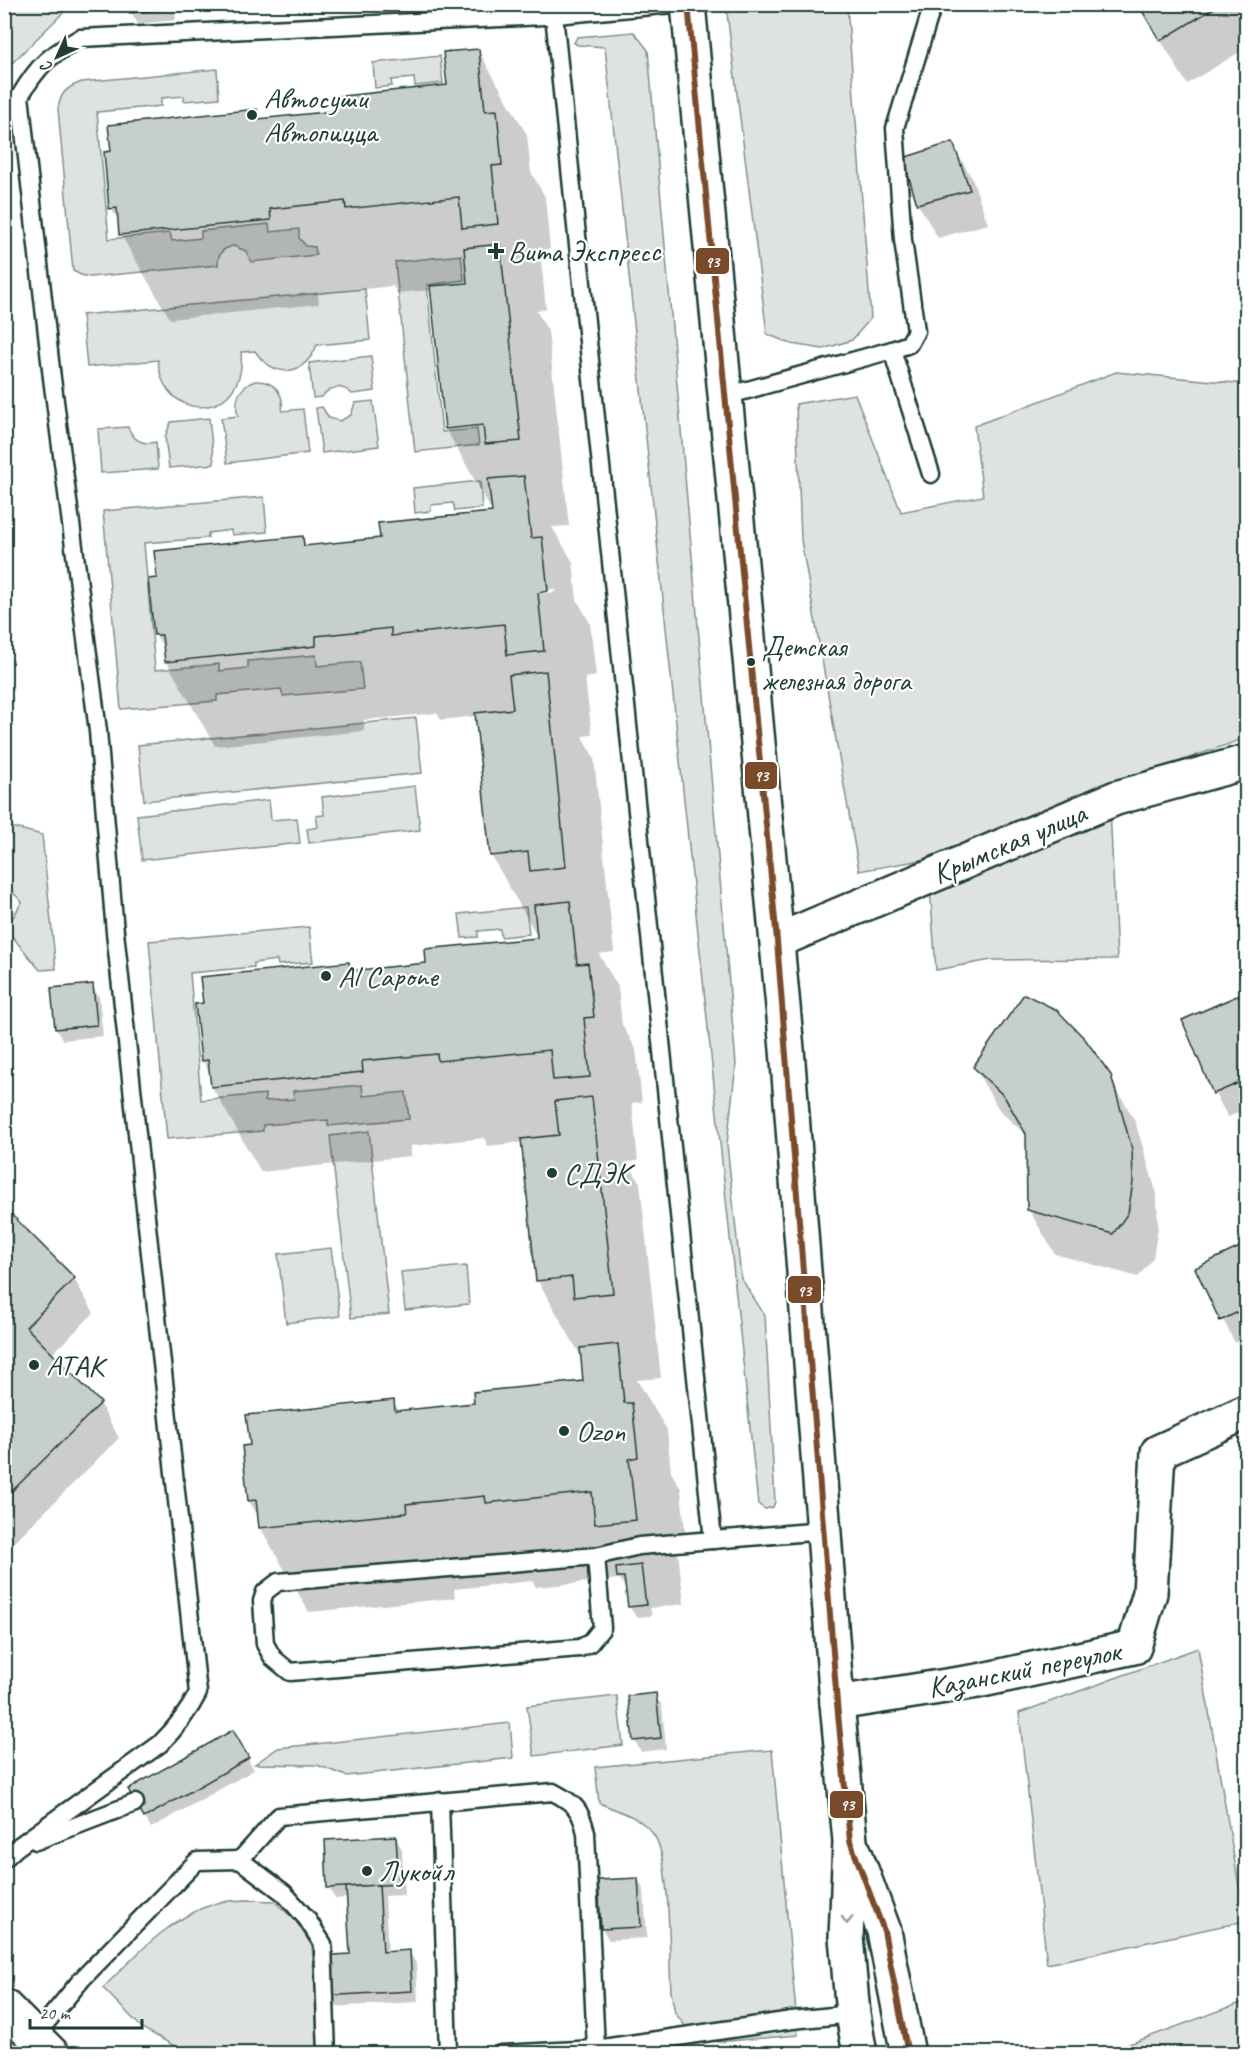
<svg xmlns="http://www.w3.org/2000/svg" width="1251" height="2058" font-family="Caveat,sans-serif">
<style>
.green{fill:#dee3e2;stroke:#7e908b;stroke-width:1.5}
.shadow{fill:#0003;fill-rule:evenodd}
.building{fill:#c7cfcc;stroke:#1f3d34;stroke-width:1.5}
.lines{fill:none;stroke-linecap:round;stroke-linejoin:round}
.service-casing{stroke:#1f3d34;stroke-width:21}
.minor-casing{stroke:#1f3d34;stroke-width:38}
.secondary-casing{stroke:#1f3d34;stroke-width:38}
.primary-casing{stroke:#1f3d34;stroke-width:38}
.service{stroke:#fff;stroke-width:16}
.minor{stroke:#fff;stroke-width:33}
.secondary{stroke:#fff;stroke-width:33}
.primary{stroke:#fff;stroke-width:33}
.bus-1-casing{stroke:#fff;stroke-width:10}
.bus-1{stroke:#7a4b2a;stroke-width:6}
.oneway{stroke:#8f9e9a}
.poi-dot{fill:#1f3d34;stroke:#fff;stroke-width:2}
.labels{text-anchor:middle;dominant-baseline:central;stroke-width:4.5;stroke-linejoin:round;paint-order:stroke}
.bus-label{font-size:28px;fill:#1f3d34;stroke:#fff;text-anchor:start}
.poi-label{font-size:30px;fill:#1f3d34;stroke:#fff;text-anchor:start}
.street-label{font-size:30px;fill:#1f3d34;stroke:#fff}
.line-badge{stroke:#fff;stroke-width:2}
.badge-label{font-size:16px;text-anchor:middle;font-weight:bold;fill:#fff}
</style>
<rect width="100%" height="100%" fill="#fff"/>
<filter id="ink" filterUnits="userSpaceOnUse"><feTurbulence type="fractalNoise" baseFrequency=".0167" numOctaves="2"/><feDisplacementMap in="SourceGraphic" scale="12" xChannelSelector="R" yChannelSelector="G"/><feConvolveMatrix kernelMatrix="1 2 1 2 8 2 1 2 1" color-interpolation-filters="sRGB"/></filter>
<g filter="url(#ink)">
<g class="green">
<path d="M 5,4 L 71,4 L 71,5 L 5,70 Z"/>
<path d="M 726,5 L 847,5 L 871,318 L 852,340 L 823,349 L 791,344 L 767,334 Z"/>
<path d="M 634,32 L 648,50 L 736,1064 L 727,1144 L 741,1278 L 765,1316 L 775,1502 L 773,1507 L 765,1509 L 758,1504 L 605,47 L 578,45 L 574,43 L 577,37 Z"/>
<path d="M 440,56 L 443,83 L 415,86 L 414,78 L 391,80 L 392,86 L 375,88 L 373,63 Z"/>
<path d="M 217,69 L 219,98 L 184,101 L 184,96 L 161,98 L 161,106 L 97,112 L 109,239 L 170,233 L 172,241 L 201,238 L 201,231 L 269,224 L 270,232 L 299,229 L 299,238 L 306,246 L 315,247 L 316,255 L 251,262 L 246,251 L 234,246 C 223,248 217,254 218,265 L 89,277 L 81,275 L 73,271 L 58,109 C 60,93 67,87 82,82 Z"/>
<path d="M 461,255 L 464,280 L 427,285 L 442,432 L 477,429 L 479,445 L 415,452 L 395,262 Z"/>
<path d="M 365,289 L 370,340 L 317,345 C 305,376 274,380 255,351 L 241,352 C 248,420 163,427 158,360 L 87,367 L 82,315 Z"/>
<path d="M 371,356 L 375,391 L 352,394 C 342,384 330,386 322,397 L 313,398 L 309,363 Z"/>
<path d="M 1116,372 L 1246,384 L 1246,738 L 1109,786 L 1117,959 L 991,960 L 936,970 L 928,859 L 859,871 L 801,540 L 796,404 L 855,394 L 901,512 L 983,496 L 974,426 Z"/>
<path d="M 255,381 C 273,380 285,393 282,411 L 303,409 L 308,453 L 227,463 L 221,418 L 238,416 C 234,400 239,387 255,381 Z"/>
<path d="M 373,401 L 379,446 L 322,453 L 316,408 L 322,407 L 329,418 L 340,421 L 351,415 L 355,403 Z"/>
<path d="M 209,418 L 214,464 L 169,468 L 165,437 L 171,422 Z"/>
<path d="M 128,427 C 133,440 143,445 156,442 L 158,469 L 101,473 L 98,429 Z"/>
<path d="M 480,481 L 482,508 L 455,511 L 453,503 L 431,505 L 431,511 L 415,513 L 413,488 Z"/>
<path d="M 264,497 L 267,532 L 232,535 L 231,530 L 208,533 L 208,538 L 144,543 L 155,670 L 219,664 L 219,671 L 248,668 L 248,661 L 316,655 L 317,666 L 360,662 L 363,689 L 283,696 L 281,689 L 217,695 L 217,701 L 121,709 L 103,511 Z"/>
<path d="M 416,718 L 422,773 L 144,801 L 138,745 Z"/>
<path d="M 415,786 L 420,830 L 309,843 L 307,829 L 318,827 L 316,816 L 324,815 L 322,797 Z"/>
<path d="M 269,800 L 271,820 L 297,818 L 300,843 L 142,860 L 137,815 Z"/>
<path d="M 4,825 L 42,835 L 56,969 L 40,970 L 6,929 L 22,902 L 5,884 Z"/>
<path d="M 526,907 L 529,934 L 501,937 L 500,929 L 478,931 L 478,937 L 462,938 L 459,914 Z"/>
<path d="M 309,927 L 313,962 L 278,965 L 277,960 L 254,963 L 254,967 L 190,973 L 201,1100 L 265,1094 L 265,1101 L 294,1099 L 293,1091 L 362,1085 L 363,1096 L 406,1092 L 409,1119 L 328,1126 L 328,1120 L 263,1125 L 263,1131 L 167,1139 L 149,941 Z"/>
<path d="M 369,1131 L 389,1314 L 351,1318 L 330,1136 Z"/>
<path d="M 331,1248 L 340,1316 L 286,1323 L 278,1254 Z"/>
<path d="M 466,1266 L 469,1304 L 405,1310 L 401,1272 Z"/>
<path d="M 1198,1648 L 1245,1921 L 1047,1964 L 1019,1713 Z"/>
<path d="M 617,1696 L 623,1745 L 534,1756 L 527,1706 Z"/>
<path d="M 510,1723 L 513,1758 L 346,1776 L 317,1765 L 255,1764 L 278,1748 Z"/>
<path d="M 772,1750 L 798,2035 L 718,2042 L 701,2037 L 687,2028 L 675,2013 L 671,1992 C 669,1958 671,1860 654,1835 C 642,1817 618,1811 599,1803 L 595,1767 Z"/>
<path d="M 247,1900 L 274,1901 L 296,1921 L 312,1946 L 320,2053 L 187,2053 L 142,2028 L 103,1988 C 135,1956 170,1917 214,1904 C 224,1900 236,1901 247,1900 Z"/>
<path d="M 1246,2001 L 1246,2053 L 1104,2053 L 1105,2053 Z"/>
</g>
<g class="shadow">
<path d="M 131,4 L 174,4 L 176,20 L 138,24 L 131,12 Z"/>
<path d="M 1139,4 L 1246,4 L 1246,48 L 1187,84 Z"/>
<path d="M 478,50 L 527,135 L 531,172 L 545,197 L 550,249 L 540,250 L 546,309 L 536,310 L 548,331 L 569,526 L 552,527 L 573,562 L 577,600 L 590,623 L 596,676 L 585,678 L 592,735 L 582,736 L 594,758 L 614,952 L 599,954 L 618,987 L 622,1025 L 636,1049 L 642,1102 L 632,1103 L 638,1161 L 628,1162 L 640,1183 L 661,1378 L 637,1380 L 667,1430 L 671,1472 L 681,1489 L 686,1542 L 677,1543 L 684,1604 L 650,1608 L 652,1616 L 636,1617 L 629,1606 L 627,1588 L 625,1588 L 620,1579 L 536,1587 L 532,1581 L 454,1589 L 455,1598 L 309,1612 L 260,1527 L 260,1519 L 249,1501 L 251,1446 L 393,1401 L 399,1412 L 476,1404 L 585,1382 L 582,1358 L 538,1281 L 523,1142 L 488,1146 L 484,1138 L 410,1146 L 411,1156 L 261,1172 L 212,1087 L 211,1075 L 202,1060 L 348,963 L 353,972 L 428,965 L 539,939 L 491,855 L 477,716 L 441,720 L 437,713 L 364,720 L 364,731 L 215,746 L 166,661 L 165,651 L 156,635 L 302,538 L 307,547 L 382,539 L 493,513 L 446,429 L 432,290 L 397,293 L 393,286 L 318,294 L 319,304 L 170,319 L 121,235 L 120,224 L 111,208 L 257,111 L 262,120 L 336,112 L 449,86 ZM 555,589 L 555,592 L 539,594 L 539,591 Z"/>
<path d="M 952,144 L 972,178 L 988,224 L 938,238 L 918,204 L 904,159 Z"/>
<path d="M 92,986 L 99,997 L 103,1036 L 63,1040 L 56,1029 Z"/>
<path d="M 1246,994 L 1246,1109 L 1228,1117 L 1215,1094 L 1184,1021 Z"/>
<path d="M 974,1067 L 1109,1076 L 1135,1121 L 1157,1195 L 1158,1227 L 1153,1258 L 1138,1277 L 1055,1254 L 1029,1210 L 1027,1136 L 1000,1111 Z"/>
<path d="M 4,1209 L 74,1279 L 94,1313 L 51,1355 L 100,1404 L 119,1438 L 4,1552 Z"/>
<path d="M 1246,1245 L 1246,1337 L 1235,1343 L 1197,1269 Z"/>
<path d="M 655,1695 L 662,1706 L 666,1749 L 641,1752 L 635,1741 Z"/>
<path d="M 233,1732 L 254,1770 L 151,1828 L 130,1790 Z"/>
<path d="M 395,1837 L 402,1849 L 404,1895 L 385,1896 L 388,1953 L 409,1952 L 416,1963 L 418,2002 L 330,2007 L 323,1996 L 352,1956 L 348,1898 L 335,1899 L 329,1887 Z"/>
<path d="M 638,1879 L 644,1891 L 647,1938 L 609,1940 L 602,1929 Z"/>
</g>
<g class="building">
<path d="M 129,4 L 170,4 L 170,9 L 130,13 Z"/>
<path d="M 1138,4 L 1221,4 L 1160,41 Z"/>
<path d="M 479,49 L 485,111 L 497,110 L 502,165 L 492,166 L 498,224 L 462,228 L 459,197 L 346,209 L 345,201 L 270,209 L 271,220 L 119,235 L 117,208 L 109,209 L 104,152 L 111,151 L 108,125 L 257,109 L 258,119 L 335,111 L 333,97 L 447,85 L 443,52 Z"/>
<path d="M 953,142 L 970,190 L 917,204 L 903,158 Z"/>
<path d="M 500,244 L 521,441 L 485,444 L 483,425 L 445,429 L 430,286 L 467,283 L 464,248 Z"/>
<path d="M 524,476 L 531,538 L 542,537 L 548,591 L 538,593 L 544,651 L 507,655 L 504,624 L 391,636 L 391,628 L 316,636 L 316,646 L 165,662 L 162,635 L 154,635 L 148,579 L 157,578 L 154,551 L 303,536 L 304,546 L 380,538 L 378,523 L 492,512 L 488,479 Z"/>
<path d="M 546,671 L 566,867 L 530,871 L 528,852 L 490,856 L 475,713 L 513,709 L 509,675 Z"/>
<path d="M 570,901 L 577,964 L 588,963 L 594,1017 L 584,1018 L 590,1077 L 553,1080 L 550,1050 L 438,1061 L 437,1054 L 362,1061 L 363,1072 L 211,1087 L 208,1060 L 201,1061 L 195,1004 L 203,1003 L 200,977 L 349,962 L 350,971 L 426,963 L 425,949 L 537,938 L 534,905 Z"/>
<path d="M 93,984 L 97,1025 L 55,1029 L 51,988 Z"/>
<path d="M 1246,992 L 1246,1080 L 1213,1094 L 1182,1020 Z"/>
<path d="M 1024,994 L 1057,1010 L 1085,1039 L 1111,1075 L 1132,1149 L 1133,1182 L 1128,1213 L 1113,1234 L 1027,1210 L 1026,1134 L 1004,1096 L 973,1067 Z"/>
<path d="M 592,1097 L 613,1293 L 574,1297 L 572,1277 L 536,1281 L 521,1139 L 559,1135 L 555,1101 Z"/>
<path d="M 4,1207 L 75,1278 L 26,1327 L 101,1403 L 4,1499 Z"/>
<path d="M 1246,1244 L 1246,1308 L 1220,1321 L 1195,1268 Z"/>
<path d="M 618,1344 L 624,1403 L 632,1403 L 638,1457 L 629,1459 L 636,1520 L 595,1524 L 592,1492 L 486,1503 L 485,1496 L 406,1504 L 407,1513 L 259,1528 L 256,1500 L 248,1501 L 242,1446 L 250,1445 L 246,1415 L 394,1400 L 395,1411 L 474,1403 L 473,1392 L 583,1381 L 580,1348 Z"/>
<path d="M 641,1565 L 646,1605 L 628,1607 L 624,1577 L 617,1577 L 616,1568 Z"/>
<path d="M 656,1693 L 661,1738 L 633,1741 L 628,1696 Z"/>
<path d="M 233,1730 L 249,1758 L 144,1818 L 128,1789 Z"/>
<path d="M 396,1836 L 399,1884 L 327,1888 L 325,1840 Z"/>
<path d="M 638,1878 L 641,1927 L 601,1929 L 598,1880 Z"/>
<path d="M 379,1885 L 383,1952 L 410,1950 L 412,1991 L 322,1996 L 320,1956 L 350,1954 L 346,1887 Z"/>
</g>
<g class="lines">
<defs>
<g id="service">
<path d="M 554,15 L 713,1540"/>
<path d="M 892,350 L 909,344 L 916,331 L 903,240 L 895,128 L 933,4"/>
<path d="M 726,396 L 892,350 L 931,474"/>
<path d="M 596,1556 L 602,1628 L 590,1643 L 580,1648 L 290,1672 L 273,1658 L 265,1644 L 262,1601 L 265,1592 L 278,1582 L 596,1556 L 639,1546 L 824,1531"/>
<path d="M 440,1801 L 448,2054"/>
<path d="M 36,1841 L 135,1803"/>
<path d="M 4,1859 L 16,1848 L 160,1744 C 176,1728 188,1713 198,1693 L 115,932 L 98,731 L 52,378 L 20,96 C 39,64 48,57 80,38 L 545,16 L 673,4"/>
<path d="M 240,1860 L 279,1816 L 553,1792 C 574,1803 581,1809 586,1833 L 596,2049"/>
<path d="M 35,2036 L 82,1979 L 197,1861 L 240,1860 L 284,1893 L 307,1919 L 323,1944 L 327,2054"/>
<path d="M 501,2054 L 596,2049 L 792,2020 L 853,2014"/>
</g>
<g id="minor">
<path d="M 777,941 L 1116,798 L 1246,762"/>
<path d="M 837,1703 L 978,1681 L 1134,1647 L 1150,1593 L 1158,1452 L 1246,1412"/>
</g>
<g id="secondary">
<path d="M 688,4 L 787,1049 L 837,1703 L 850,1841 L 846,1937 L 853,2014 L 860,2054"/>
<path d="M 855,1853 L 884,1931 L 908,2054"/>
</g>
<path id="primary" d="M 4,2006 L 52,2054"/>
</defs>
<use href="#service" class="service-casing"/>
<use href="#minor" class="minor-casing"/>
<use href="#secondary" class="secondary-casing"/>
<use href="#primary" class="primary-casing"/>
<use href="#service" class="service"/>
<use href="#minor" class="minor"/>
<use href="#secondary" class="secondary"/>
<use href="#primary" class="primary"/>
<defs>
<path id="bus-1" d="M 688,4 L 777,941 L 837,1703 L 850,1841 L 884,1931 L 908,2054"/>
</defs>
<use href="#bus-1" class="bus-1-casing"/>
<use href="#bus-1" class="bus-1"/>
</g>
<defs><path id="oneway-chevron" d="M-2-3.5L2.5 0L-2 3.5" fill="none" stroke-width="1.6" stroke-linecap="round" stroke-linejoin="round" transform="scale(1.5)"/></defs>
<use class="oneway" href="#oneway-chevron" transform="translate(847 1920) rotate(92)"/>
</g>
<g class="poi-dot">
<circle cx="252" cy="115" r="6"/>
<path d="M493 242h6v6h6v6h-6v6h-6v-6h-6v-6h6z"/>
<circle cx="751" cy="662" r="5"/>
<circle cx="326" cy="976" r="6"/>
<circle cx="552" cy="1173" r="6"/>
<circle cx="34" cy="1365" r="6"/>
<circle cx="564" cy="1431" r="6"/>
<circle cx="367" cy="1871" r="6"/>
</g>
<g class="labels">
<g class="bus-label">
<text x="762" y="646">Детская<tspan x="762" dy="34">железная дорога</tspan></text>
</g>
<g class="poi-label">
<text x="264" y="98">Автосуши<tspan x="264" dy="34">Автопицца</tspan></text>
<text x="508" y="251">Вита Экспресс</text>
<text x="338" y="976">Al Capone</text>
<text x="564" y="1173">СДЭК</text>
<text x="46" y="1365">АТАК</text>
<text x="576" y="1431">Ozon</text>
<text x="379" y="1871">Лукойл</text>
</g>
<g class="street-label">
<text transform="translate(1009 843) rotate(-23)">Крымская улица</text>
<text transform="translate(1024 1669) rotate(-11)">Казанский переулок</text>
</g>
</g>
<g class="line-badge">
<rect x="695" y="247" width="35" height="28" rx="6" fill="#7a4b2a"/>
<rect x="744" y="761" width="34" height="29" rx="6" fill="#7a4b2a"/>
<rect x="787" y="1275" width="35" height="29" rx="6" fill="#7a4b2a"/>
<rect x="829" y="1790" width="35" height="29" rx="6" fill="#7a4b2a"/>
</g>
<g class="badge-label">
<text x="712" y="267">93</text>
<text x="761" y="781">93</text>
<text x="804" y="1296">93</text>
<text x="847" y="1810">93</text>
</g>
<rect width="1251" height="2058" fill="none" stroke="#fff" stroke-width="24"/>
<rect x="12" y="12" width="1227" height="2034" fill="none" stroke="#1f3d34" stroke-width="2" filter="url(#ink)"/>
<g transform="translate(57 57) rotate(225)" stroke="#ffffff" stroke-width="4.5" paint-order="stroke">
<path d="M0-4.5L10 22L0 15L-10 22Z" fill="#1f3d34"/>
<text y="-9" font-size="16" font-weight="bold" text-anchor="middle" fill="#1f3d34">С</text>
</g>
<path d="M30 2019v9h112v-9" fill="none" stroke="#1f3d34" stroke-width="3"/>
<text x="39" y="2019" font-size="18" fill="#1f3d34" stroke="#ffffff" stroke-width="4.5" paint-order="stroke">20 m</text>
</svg>
